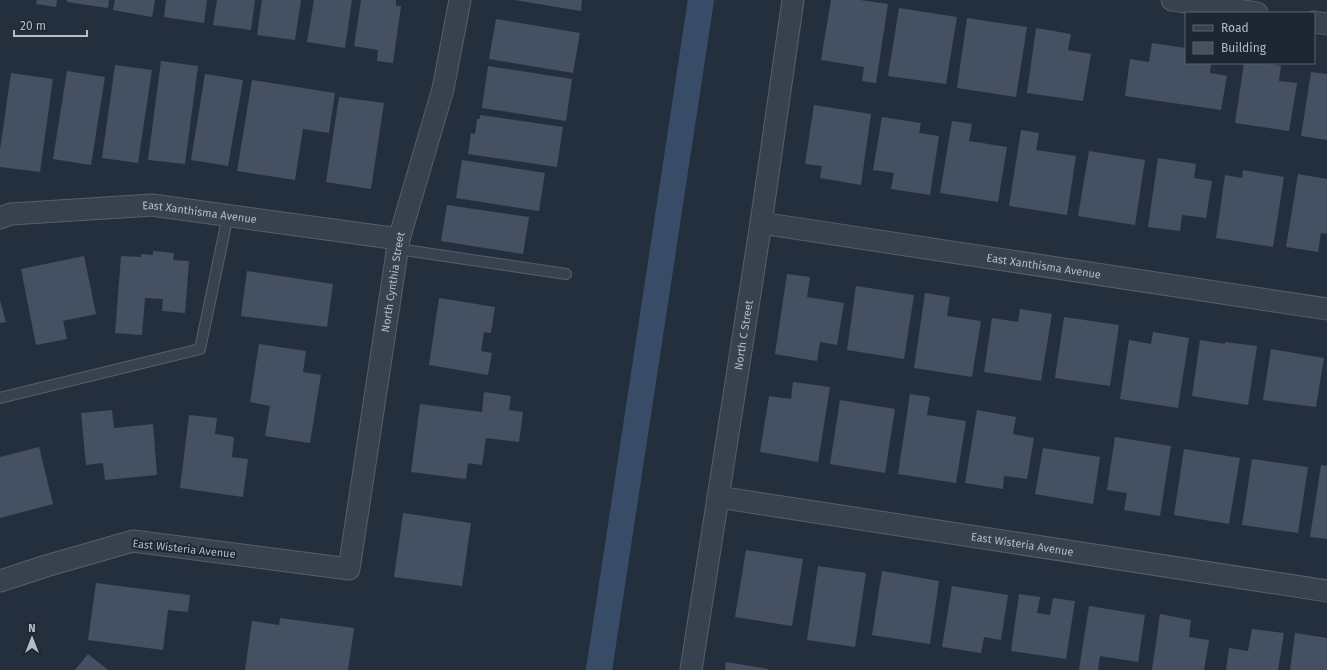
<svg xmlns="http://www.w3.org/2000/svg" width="1327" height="670" font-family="'Fira Sans',sans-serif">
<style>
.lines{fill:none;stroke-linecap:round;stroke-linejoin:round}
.canal{stroke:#394c67;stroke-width:26}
.building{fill:#455162}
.lane-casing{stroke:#565f6c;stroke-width:12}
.street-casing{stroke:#565f6c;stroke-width:23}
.lane{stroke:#38414e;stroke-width:10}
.street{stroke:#38414e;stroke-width:21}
.labels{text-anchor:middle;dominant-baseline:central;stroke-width:4;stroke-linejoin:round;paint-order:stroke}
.street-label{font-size:11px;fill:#b4bcc9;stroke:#1d2633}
</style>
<rect width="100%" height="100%" fill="#242f3e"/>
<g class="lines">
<path class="canal" d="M 599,670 L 701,0"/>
</g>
<g class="building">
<path d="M 37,0 L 57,0 L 56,7 L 36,4 Z"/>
<path d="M 67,0 L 109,0 L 108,8 L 67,2 Z"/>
<path d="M 115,0 L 155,0 L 152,17 L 113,10 Z"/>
<path d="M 166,0 L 207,0 L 204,23 L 164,17 Z"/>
<path d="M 217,0 L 255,0 L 251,30 L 213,25 Z"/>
<path d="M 262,0 L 301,0 L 295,40 L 257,35 Z"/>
<path d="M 314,0 L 352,0 L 345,48 L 307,42 Z"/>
<path d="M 361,0 L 396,0 L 396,6 L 401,6 L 393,63 L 377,61 L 378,50 L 354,46 Z"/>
<path d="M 515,0 L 582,0 L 581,11 Z"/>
<path d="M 831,0 L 860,0 L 888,4 L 876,83 L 862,81 L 864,67 L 821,60 Z"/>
<path d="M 899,8 L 957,17 L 946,84 L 888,76 Z"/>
<path d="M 967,18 L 1027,27 L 1016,97 L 957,88 Z"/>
<path d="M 496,19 L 580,33 L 573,73 L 489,59 Z"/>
<path d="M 1036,28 L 1071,34 L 1068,50 L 1091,54 L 1083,101 L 1027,93 Z"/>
<path d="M 1152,43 L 1186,48 L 1186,63 L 1211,63 L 1210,73 L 1227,76 L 1221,110 L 1125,96 L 1130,59 L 1149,62 Z"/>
<path d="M 161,61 L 198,66 L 185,164 L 148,160 Z"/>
<path d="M 1244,63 L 1261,63 L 1281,66 L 1279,81 L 1297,83 L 1289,131 L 1235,123 Z"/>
<path d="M 115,65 L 152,70 L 138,163 L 102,158 Z"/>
<path d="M 488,66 L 572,79 L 566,121 L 482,108 Z"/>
<path d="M 67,71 L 105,77 L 91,165 L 53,159 Z"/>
<path d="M 1311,72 L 1327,74 L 1327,140 L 1301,136 Z"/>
<path d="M 11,73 L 53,79 L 40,172 L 0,167 L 0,150 Z"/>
<path d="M 205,74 L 243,80 L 228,166 L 191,160 Z"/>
<path d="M 252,80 L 335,93 L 329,133 L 303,129 L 295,180 L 237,171 Z"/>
<path d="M 339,97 L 384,103 L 371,189 L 326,182 Z"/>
<path d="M 814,105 L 871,114 L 861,185 L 820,178 L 822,166 L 805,164 Z"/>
<path d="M 480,115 L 563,127 L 557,167 L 468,154 L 471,133 L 475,134 L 477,119 L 480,119 Z"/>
<path d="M 882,117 L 921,123 L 919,133 L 939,136 L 930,195 L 891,189 L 894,173 L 873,170 Z"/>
<path d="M 952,121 L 972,124 L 969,141 L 1007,147 L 998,202 L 940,193 Z"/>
<path d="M 1021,130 L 1039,133 L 1036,150 L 1076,156 L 1067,215 L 1009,206 Z"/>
<path d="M 1089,151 L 1145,160 L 1135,225 L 1078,216 Z"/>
<path d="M 1158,158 L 1196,164 L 1194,178 L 1212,181 L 1206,218 L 1182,215 L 1180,231 L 1148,227 Z"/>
<path d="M 462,160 L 545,173 L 539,211 L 456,198 Z"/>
<path d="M 1243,170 L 1284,177 L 1273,247 L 1216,238 L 1225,175 L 1242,178 Z"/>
<path d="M 1298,174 L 1327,179 L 1327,234 L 1321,233 L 1318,252 L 1286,247 Z"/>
<path d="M 447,205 L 529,217 L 523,254 L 441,241 Z"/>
<path d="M 153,251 L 174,253 L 173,260 L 189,261 L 185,313 L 162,311 L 163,299 L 145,298 L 142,335 L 115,333 L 121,256 L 141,257 L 141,254 L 153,255 Z"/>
<path d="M 84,256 L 96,314 L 63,321 L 67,339 L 36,345 L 21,269 Z"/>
<path d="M 247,271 L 333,284 L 327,327 L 241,316 Z"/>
<path d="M 787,274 L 810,277 L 807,297 L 844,303 L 837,345 L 820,342 L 817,361 L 775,354 Z"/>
<path d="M 856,286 L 914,295 L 904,359 L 847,350 Z"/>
<path d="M 925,293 L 950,297 L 947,316 L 981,321 L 972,377 L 914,368 Z"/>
<path d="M 439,298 L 495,307 L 491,333 L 484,332 L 481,351 L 492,353 L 488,375 L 429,365 Z"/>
<path d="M 0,300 L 6,322 L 0,323 Z"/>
<path d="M 1020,309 L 1052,314 L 1041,381 L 984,372 L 992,318 L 1018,322 Z"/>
<path d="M 1064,317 L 1119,325 L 1110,386 L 1055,378 Z"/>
<path d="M 1153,332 L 1189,338 L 1178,408 L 1120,399 L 1129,340 L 1151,344 Z"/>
<path d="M 1200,340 L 1225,344 L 1225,342 L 1257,346 L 1248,405 L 1192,396 Z"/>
<path d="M 259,344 L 306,351 L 303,372 L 321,375 L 310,443 L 265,436 L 270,406 L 250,402 Z"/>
<path d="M 1271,349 L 1324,358 L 1316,407 L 1263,400 Z"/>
<path d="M 793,382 L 830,387 L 818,462 L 760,452 L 769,396 L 791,399 Z"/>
<path d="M 484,392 L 511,396 L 509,410 L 523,412 L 519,442 L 486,438 L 482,465 L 468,463 L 466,479 L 411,472 L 420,404 L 482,412 Z"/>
<path d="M 910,394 L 930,397 L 927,415 L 966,421 L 956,483 L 898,474 Z"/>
<path d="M 840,400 L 895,409 L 885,473 L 830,464 Z"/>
<path d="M 112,410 L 114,428 L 153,424 L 157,475 L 105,480 L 103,463 L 86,465 L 81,413 Z"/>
<path d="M 977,410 L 1016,417 L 1013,434 L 1034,438 L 1027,479 L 1004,476 L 1003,489 L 965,483 Z"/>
<path d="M 189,415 L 217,418 L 215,434 L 234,437 L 232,457 L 248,459 L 243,497 L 180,488 Z"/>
<path d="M 1115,437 L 1171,446 L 1160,516 L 1124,510 L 1127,493 L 1107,490 Z"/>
<path d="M 39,447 L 53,504 L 0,518 L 0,457 Z"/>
<path d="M 1043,448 L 1100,457 L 1093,504 L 1035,494 Z"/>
<path d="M 1184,449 L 1240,458 L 1229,524 L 1174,515 Z"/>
<path d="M 1252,459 L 1308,467 L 1298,533 L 1242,525 Z"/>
<path d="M 1321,465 L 1327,466 L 1327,539 L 1310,537 Z"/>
<path d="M 403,513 L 471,523 L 462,586 L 394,577 Z"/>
<path d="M 746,550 L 803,559 L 792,626 L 735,617 Z"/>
<path d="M 818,566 L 866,573 L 855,647 L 807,640 Z"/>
<path d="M 882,571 L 939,581 L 930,644 L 872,635 Z"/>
<path d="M 96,583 L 190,595 L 188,612 L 168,610 L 163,650 L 88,640 Z"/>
<path d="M 952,586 L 1008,595 L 1001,640 L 984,637 L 981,653 L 942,647 Z"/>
<path d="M 1019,594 L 1040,597 L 1037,613 L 1050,615 L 1053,598 L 1075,601 L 1066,659 L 1011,651 Z"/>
<path d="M 1089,606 L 1145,615 L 1138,662 L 1100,656 L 1098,670 L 1079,670 Z"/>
<path d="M 1160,614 L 1191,620 L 1189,637 L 1209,640 L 1204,670 L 1152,670 Z"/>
<path d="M 280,618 L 354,628 L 348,670 L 245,670 L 252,621 L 279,625 Z"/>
<path d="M 1252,629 L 1284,633 L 1278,670 L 1226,670 L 1229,648 L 1248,651 Z"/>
<path d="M 1295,633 L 1327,638 L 1327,670 L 1290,670 Z"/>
<path d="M 88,654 L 108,670 L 75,670 Z"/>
<path d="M 726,662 L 768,669 L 768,670 L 725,670 Z"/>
</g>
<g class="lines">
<defs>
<g id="lane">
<path d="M 398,249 L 566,274"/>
<path d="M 0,398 L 200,349 L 228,215"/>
</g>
<g id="street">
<path d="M 1172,0 L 1257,13"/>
<path d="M 1314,22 L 1327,24"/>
<path id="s1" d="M 0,218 L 11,214 L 152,205 L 399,239"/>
<path id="s2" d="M 761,223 L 1327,309"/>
<path id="s3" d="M 718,497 L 1327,591"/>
<path id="s4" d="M 0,581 L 46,566 L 133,541 L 349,569 L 399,239 L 443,89 L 460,0"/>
<path id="s5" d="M 691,670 L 761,223 L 793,0"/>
</g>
</defs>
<use href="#lane" class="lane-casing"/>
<use href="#street" class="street-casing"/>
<use href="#lane" class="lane"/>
<use href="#street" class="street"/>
</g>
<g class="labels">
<g class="street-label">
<text stroke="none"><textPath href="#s1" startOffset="201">East Xanthisma Avenue</textPath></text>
<text stroke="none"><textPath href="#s2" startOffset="286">East Xanthisma Avenue</textPath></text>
<text stroke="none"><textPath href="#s4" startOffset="647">North Cynthia Street</textPath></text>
<text stroke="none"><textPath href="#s5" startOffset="339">North C Street</textPath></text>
<text stroke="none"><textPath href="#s3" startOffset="308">East Wisteria Avenue</textPath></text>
<text transform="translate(184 549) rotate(6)">East Wisteria Avenue</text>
</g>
</g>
<rect x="1185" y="12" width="130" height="52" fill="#1d2633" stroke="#59626f"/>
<rect x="1193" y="25" width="20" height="6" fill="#38414e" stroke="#59626f"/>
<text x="1221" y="32" font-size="12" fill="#b4bcc9">Road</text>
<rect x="1193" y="42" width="20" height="12" fill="#455162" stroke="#59626f"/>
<text x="1221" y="52" font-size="12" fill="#b4bcc9">Building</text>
<g transform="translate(32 638)" stroke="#1d2633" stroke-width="3" paint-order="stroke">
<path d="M0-3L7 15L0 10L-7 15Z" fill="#b4bcc9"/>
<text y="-6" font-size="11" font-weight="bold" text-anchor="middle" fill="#b4bcc9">N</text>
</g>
<path d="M14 30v6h73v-6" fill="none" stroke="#b4bcc9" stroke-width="2"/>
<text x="20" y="30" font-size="12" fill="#b4bcc9" stroke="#1d2633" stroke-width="3" paint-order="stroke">20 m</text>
</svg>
